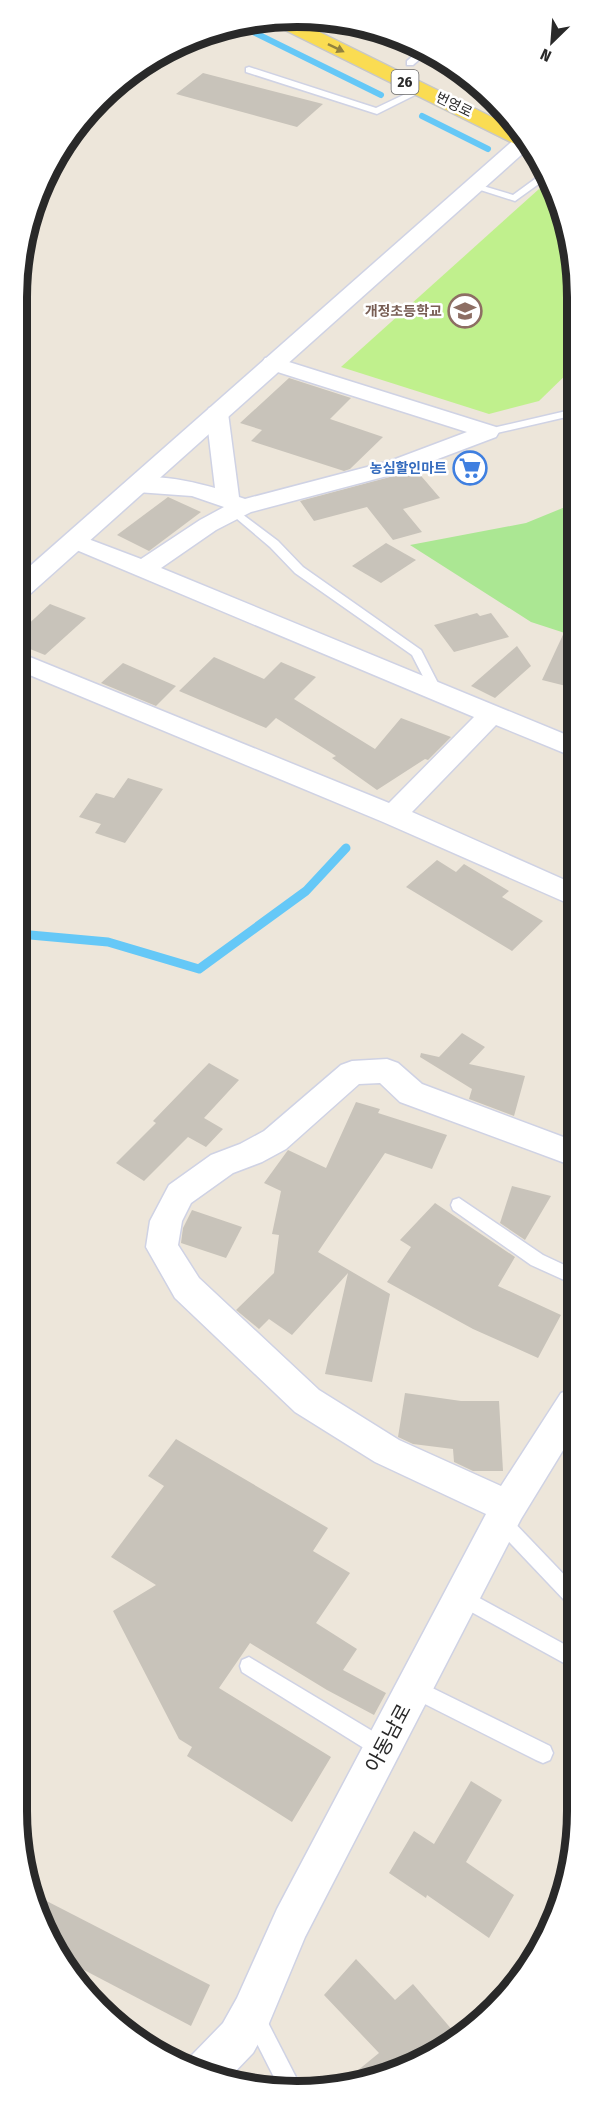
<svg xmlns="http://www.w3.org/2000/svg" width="594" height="2108" font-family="'Fira Sans Condensed','Noto Sans KR',sans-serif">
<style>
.green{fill:#abe793}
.pitch{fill:#c0f08d}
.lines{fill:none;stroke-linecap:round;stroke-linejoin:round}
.stream-far1{stroke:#65c8f7;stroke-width:6}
.stream{stroke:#65c8f7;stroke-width:9}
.building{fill:#c8c3ba}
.lane-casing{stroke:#cfd2e4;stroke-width:3}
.street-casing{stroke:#cfd2e4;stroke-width:3}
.secondary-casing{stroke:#cfd2e4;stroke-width:3}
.primary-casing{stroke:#c7c7c7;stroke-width:3}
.lane{fill:#fff;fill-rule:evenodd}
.street{fill:#fff;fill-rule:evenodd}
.secondary{fill:#fff;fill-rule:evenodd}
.primary{fill:#fadc52;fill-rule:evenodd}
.oneway{fill:#92823e}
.labels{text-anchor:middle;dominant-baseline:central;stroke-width:5;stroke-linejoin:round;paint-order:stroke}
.far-street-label{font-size:14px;fill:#292929;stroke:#fff}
.far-education-label{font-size:14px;font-weight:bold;fill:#785e54;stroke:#fff;text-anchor:end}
.far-shop-label{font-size:14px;font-weight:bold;fill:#366cbe;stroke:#fff;text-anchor:end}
.shield{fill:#fff;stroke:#696969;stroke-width:1.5}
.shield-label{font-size:15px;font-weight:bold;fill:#292929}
.near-street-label{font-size:20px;fill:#292929;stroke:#fff}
.rim{fill:none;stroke:#292929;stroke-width:8}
</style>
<rect width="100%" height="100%" fill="#ede6da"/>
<path class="green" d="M 575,503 L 574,636 L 531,622 L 410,545 L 526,523 Z"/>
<path class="pitch" d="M 553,187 L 575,261 L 575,366 L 539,401 L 489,414 L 341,367 L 539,189 Z"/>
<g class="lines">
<g class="stream-far1">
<path d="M 237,24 L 381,95"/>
<path d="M 422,116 L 488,149"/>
</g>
<path class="stream" d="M 19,934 L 108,942 L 199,969 L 306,891 L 346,848"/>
</g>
<g class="building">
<path d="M 203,73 L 323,104 L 297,127 L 176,94 Z"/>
<path d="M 289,378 L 351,398 L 330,419 L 383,437 L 350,469 L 344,471 L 251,441 L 262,430 L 240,423 Z"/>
<path d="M 416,470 L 440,498 L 403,509 L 422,532 L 393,540 L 367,507 L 314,521 L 300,501 Z"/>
<path d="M 168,497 L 201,512 L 149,551 L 117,535 Z"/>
<path d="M 386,543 L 416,560 L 381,583 L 352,566 Z"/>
<path d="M 50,604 L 86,618 L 45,655 L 20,645 L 21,631 Z"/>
<path d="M 574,611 L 574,688 L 542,680 Z"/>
<path d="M 477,613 L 480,616 L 491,613 L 509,637 L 454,652 L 434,625 Z"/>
<path d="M 517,646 L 531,666 L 495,698 L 471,686 Z"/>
<path d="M 214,657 L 264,679 L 281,662 L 316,677 L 294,699 L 375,749 L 401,718 L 451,737 L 428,760 L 425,759 L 377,790 L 332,758 L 336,756 L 276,718 L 266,728 L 179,691 Z"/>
<path d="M 123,663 L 176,686 L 156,706 L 101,683 Z"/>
<path d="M 128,778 L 163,789 L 125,843 L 95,833 L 101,824 L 79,817 L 96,793 L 114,798 Z"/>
<path d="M 437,860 L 456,872 L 464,864 L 509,891 L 502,897 L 543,921 L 512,951 L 406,887 Z"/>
<path d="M 462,1033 L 485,1047 L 469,1064 L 525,1076 L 514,1116 L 469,1099 L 472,1089 L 420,1057 L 421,1053 L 439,1057 Z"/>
<path d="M 209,1063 L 239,1080 L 204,1118 L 223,1129 L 206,1147 L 188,1137 L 144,1181 L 116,1163 L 156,1123 L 153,1121 Z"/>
<path d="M 356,1102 L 380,1109 L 378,1113 L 447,1135 L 432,1169 L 385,1153 L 318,1252 L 390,1294 L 372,1382 L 325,1374 L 348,1273 L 292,1335 L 269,1319 L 259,1329 L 236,1310 L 274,1273 L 279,1235 L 272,1234 L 281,1191 L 264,1183 L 288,1150 L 326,1168 Z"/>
<path d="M 512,1186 L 551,1196 L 525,1240 L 500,1223 Z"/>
<path d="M 435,1203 L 515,1257 L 498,1286 L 561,1315 L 538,1358 L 473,1329 L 387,1282 L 411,1247 L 400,1240 Z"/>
<path d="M 192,1210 L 242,1227 L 226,1258 L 181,1243 L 183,1228 Z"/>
<path d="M 405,1393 L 461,1401 L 499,1401 L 503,1471 L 473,1471 L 454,1462 L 453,1449 L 413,1444 L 398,1437 Z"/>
<path d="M 176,1439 L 328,1528 L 313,1551 L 350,1573 L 316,1623 L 357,1649 L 343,1670 L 386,1693 L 374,1715 L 327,1690 L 250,1643 L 219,1688 L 331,1757 L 292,1822 L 187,1756 L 192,1747 L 179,1739 L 113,1611 L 156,1585 L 111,1557 L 164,1486 L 148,1476 Z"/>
<path d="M 471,1781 L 502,1800 L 466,1862 L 514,1895 L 489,1938 L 427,1895 L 426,1898 L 389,1873 L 414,1831 L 434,1844 Z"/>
<path d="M 33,1894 L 210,1985 L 191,2026 L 63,1959 L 38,1918 Z"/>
<path d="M 356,1959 L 395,2000 L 413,1984 L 459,2038 L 370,2082 L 340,2085 L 379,2053 L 324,1995 Z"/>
</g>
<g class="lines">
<defs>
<g id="lane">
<path d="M 423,47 L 429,51 L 413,65 L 407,65 L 407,61 Z"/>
<path d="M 249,67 L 376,108 L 418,88 L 425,90 L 377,114 L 246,72 L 246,68 Z"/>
<path d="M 539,176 L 551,180 L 553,187 L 540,183 L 515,201 L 468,186 L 473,183 L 513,195 Z"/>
<path d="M 575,409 L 575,415 L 488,435 L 482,432 L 484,430 Z"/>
<path d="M 234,508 L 278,541 L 303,567 L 421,650 L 441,689 L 439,692 L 431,692 L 412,655 L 295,573 L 270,547 L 230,513 L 230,509 Z"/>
<path d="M 459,1198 L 543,1255 L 573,1269 L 573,1284 L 531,1265 L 453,1210 L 451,1205 L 453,1200 Z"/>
<path d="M 501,1513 L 507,1515 L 573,1584 L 573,1606 L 567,1603 L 495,1527 L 492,1521 L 495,1515 Z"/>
<path d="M 461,1588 L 573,1649 L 573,1668 L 455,1603 L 452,1597 L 455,1591 Z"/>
<path d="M 249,1657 L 389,1741 L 392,1748 L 389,1755 L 382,1758 L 375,1755 L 242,1672 L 240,1666 L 242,1660 Z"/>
<path d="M 414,1679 L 550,1746 L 553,1753 L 550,1760 L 543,1763 L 536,1760 L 407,1695 L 405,1688 L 407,1681 Z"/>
<path d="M 255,2007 L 262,2011 L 302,2089 L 281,2091 L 244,2018 L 248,2011 Z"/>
</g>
<g id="street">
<path d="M 273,357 L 496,427 L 499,432 L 496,437 L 406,471 L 251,512 L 216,530 L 161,568 L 574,738 L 574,757 L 496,725 L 412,812 L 574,884 L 574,906 L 383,822 L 20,671 L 20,653 L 389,803 L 474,717 L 67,546 L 63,541 L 67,536 L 75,534 L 141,559 L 200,520 L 224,507 L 192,496 L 137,492 L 129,490 L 126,485 L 129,480 C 156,473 189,481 215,488 L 206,413 L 209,408 L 217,406 L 225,408 L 228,413 L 239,497 L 245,499 L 390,461 L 467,432 L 265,368 L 262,363 L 265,358 Z"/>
<path d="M 387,1059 L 398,1063 L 422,1084 L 574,1141 L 573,1166 L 400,1102 L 380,1083 L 359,1084 L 286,1149 L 262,1162 L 233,1173 L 191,1203 L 182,1221 L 178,1245 L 199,1278 L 319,1390 L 399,1440 L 501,1486 L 561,1393 L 573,1389 L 573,1434 L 521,1519 L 305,1937 L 267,2028 L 253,2053 L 229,2078 L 187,2066 L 191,2056 L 223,2023 L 237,1998 L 277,1909 L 486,1514 L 375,1462 L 295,1412 L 175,1298 L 146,1247 L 150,1221 L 169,1185 L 211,1155 L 240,1144 L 264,1131 L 341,1065 L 352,1061 Z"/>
</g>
<path id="secondary" d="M 522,135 L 530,147 L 30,594 L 21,596 L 21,574 L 517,137 Z"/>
<path id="primary" d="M 275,22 L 299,22 L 518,130 L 530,147 L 519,146 L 277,26 Z"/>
</defs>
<use href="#lane" class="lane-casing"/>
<use href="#street" class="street-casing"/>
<use href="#secondary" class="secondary-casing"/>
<use href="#primary" class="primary-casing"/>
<use href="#lane" class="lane"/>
<use href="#street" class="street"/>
<use href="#secondary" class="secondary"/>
<use href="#primary" class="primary"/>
</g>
<defs><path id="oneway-solid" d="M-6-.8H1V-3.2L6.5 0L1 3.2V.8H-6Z" transform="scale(1.5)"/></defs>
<use class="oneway" href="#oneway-solid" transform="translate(336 48) rotate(26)"/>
<defs>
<symbol id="school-ring" viewBox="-11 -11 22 22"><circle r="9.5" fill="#fff" stroke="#8d6e63" stroke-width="1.5"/><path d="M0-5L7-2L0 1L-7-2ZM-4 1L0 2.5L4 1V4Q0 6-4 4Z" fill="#8d6e63"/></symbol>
<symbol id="supermarket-ring" viewBox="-11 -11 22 22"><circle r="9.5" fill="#fff" stroke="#3f7fe0" stroke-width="1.5"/><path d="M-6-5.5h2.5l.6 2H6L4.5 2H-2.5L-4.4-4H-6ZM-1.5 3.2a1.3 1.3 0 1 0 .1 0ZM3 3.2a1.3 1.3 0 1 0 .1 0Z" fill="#3f7fe0"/></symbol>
</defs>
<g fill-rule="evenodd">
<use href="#school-ring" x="446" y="292" width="38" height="38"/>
<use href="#supermarket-ring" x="451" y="449" width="38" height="38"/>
</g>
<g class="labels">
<g class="far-street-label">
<text transform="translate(454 105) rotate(26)">번영로</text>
</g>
<g class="far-education-label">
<text x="442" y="311">개정초등학교</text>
</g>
<g class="far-shop-label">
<text x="447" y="468">농심할인마트</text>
</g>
<rect class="shield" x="391.5" y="70" width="27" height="24" rx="4.5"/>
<g class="shield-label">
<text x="405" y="82">26</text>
</g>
<g class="near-street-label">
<text transform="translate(388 1738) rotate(-62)">아동남로</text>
</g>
</g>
<path d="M0 0H594V2108H0ZM297 27H297A270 270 0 0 1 567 297V1811A270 270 0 0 1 297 2081H297A270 270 0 0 1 27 1811V297A270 270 0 0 1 297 27Z" fill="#fff" fill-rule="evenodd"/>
<path class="rim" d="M297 27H297A270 270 0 0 1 567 297V1811A270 270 0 0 1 297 2081H297A270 270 0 0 1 27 1811V297A270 270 0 0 1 297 27Z"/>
<g transform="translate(552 42) rotate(205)" stroke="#ffffff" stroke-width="4.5" paint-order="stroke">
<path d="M0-4.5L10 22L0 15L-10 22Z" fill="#292929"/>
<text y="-9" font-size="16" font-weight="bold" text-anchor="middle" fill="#292929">N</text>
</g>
</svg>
